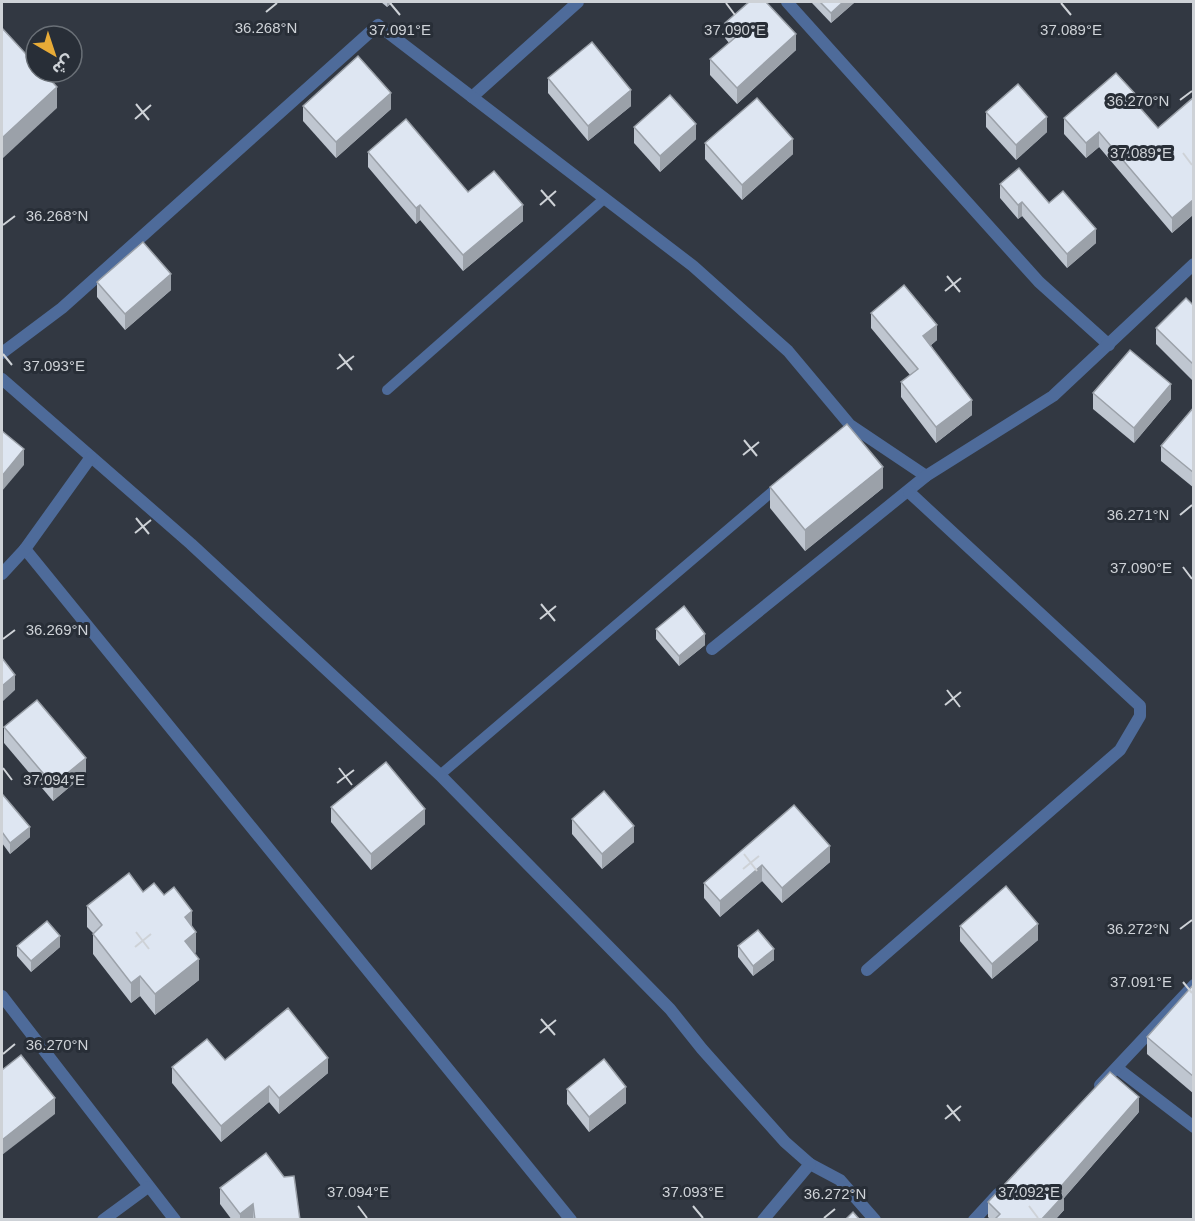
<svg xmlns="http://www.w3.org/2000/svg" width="1195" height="1221" font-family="Helvetica,'Noto Sans Arabic',sans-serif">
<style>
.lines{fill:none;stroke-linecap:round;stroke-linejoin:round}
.service{stroke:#4e6b9a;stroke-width:10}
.minor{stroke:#4e6b9a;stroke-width:12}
.wall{fill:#bfc6d0}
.shaded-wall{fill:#9ba1a9}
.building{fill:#dee6f2;stroke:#9ba1a9;stroke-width:1.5}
.ticks{fill:none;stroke:#ced2d7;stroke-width:2}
.ticks-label{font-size:15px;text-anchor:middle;fill:#ced2d7;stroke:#282e37;stroke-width:6;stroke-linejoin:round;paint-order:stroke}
</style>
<rect width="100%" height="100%" fill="#323842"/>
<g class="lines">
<g class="service">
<path d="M 387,390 L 605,198"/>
<path d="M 440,775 L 780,485"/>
</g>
<g class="minor">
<path d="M 787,2 L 1039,282 L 1109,345"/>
<path d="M 472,97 L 578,2"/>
<path d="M 2,353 L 62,308 L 378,25 L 693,266 L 788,351 L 850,425 L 926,476"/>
<path d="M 2,379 L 191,544 L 440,775 L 670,1009 L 702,1049 L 785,1142 L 810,1164 L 840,1180 L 875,1220"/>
<path d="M 25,549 L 571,1220"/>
<path d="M 2,574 L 25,549 L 91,457"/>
<path d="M 712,649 L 926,476 L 1053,396 L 1194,264"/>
<path d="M 867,970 L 1120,750 L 1140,716 L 1140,706 L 909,492"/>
<path d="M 2,996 L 175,1220"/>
<path d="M 1117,1068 L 1194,1127"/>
<path d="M 1100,1085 L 1194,985"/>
<path d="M 103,1220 L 148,1187"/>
<path d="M 763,1220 L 810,1164"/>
<path d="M 974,1220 L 998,1194"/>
</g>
</g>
<g class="wall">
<path d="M 381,2 L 393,2 L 387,7 Z"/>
<path d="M 812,2 L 855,2 L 831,23 L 812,3 Z"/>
<path d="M 725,23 L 796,50 L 737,104 L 710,75 L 710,59 L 729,43 L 725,38 Z"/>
<path d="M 548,78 L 631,106 L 588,141 L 548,93 Z"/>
<path d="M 1194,97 L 1194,214 L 1172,233 L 1099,147 L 1086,158 L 1064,134 L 1064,118 L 1138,105 L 1158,128 Z"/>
<path d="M 303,106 L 391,109 L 336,158 L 303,121 Z"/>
<path d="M 986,112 L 1047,132 L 1016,160 L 986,127 Z"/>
<path d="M 634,127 L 696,139 L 660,172 L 634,143 Z"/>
<path d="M 705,143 L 793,154 L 742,200 L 705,159 Z"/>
<path d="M 368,152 L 468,192 L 523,221 L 463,271 L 420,220 L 416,224 L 368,167 Z"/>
<path d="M 1000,184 L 1049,203 L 1096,243 L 1067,268 L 1022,216 L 1018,219 L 1000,198 Z"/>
<path d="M 97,282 L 171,290 L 125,330 L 97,297 Z"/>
<path d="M 1194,306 L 1194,381 L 1193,381 L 1156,344 L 1156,328 Z"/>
<path d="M 871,313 L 937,340 L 931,345 L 972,415 L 936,443 L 901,397 L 901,382 L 910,375 L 871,328 Z"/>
<path d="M 1093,393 L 1171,399 L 1134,443 L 1093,409 Z"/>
<path d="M 1194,407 L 1194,488 L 1161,461 L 1161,446 Z"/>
<path d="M 770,487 L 883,488 L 805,551 L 770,508 Z"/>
<path d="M 656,629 L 705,645 L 679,666 L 656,639 Z"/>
<path d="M 4,727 L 86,773 L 53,801 L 4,743 Z"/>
<path d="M 2,796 L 30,837 L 10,854 L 2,843 Z"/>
<path d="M 794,805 L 830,862 L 782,903 L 762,881 L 720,917 L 704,898 L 704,883 Z"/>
<path d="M 331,807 L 425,824 L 371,870 L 331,822 Z"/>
<path d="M 572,819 L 634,842 L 602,869 L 572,834 Z"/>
<path d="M 164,895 L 192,927 L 196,952 L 195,953 L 199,980 L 155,1015 L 140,996 L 131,1003 L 93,954 L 93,933 L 87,927 L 87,906 Z"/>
<path d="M 960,926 L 1038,940 L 992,979 L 960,941 Z"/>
<path d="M 17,946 L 60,947 L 31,972 L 17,956 Z"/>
<path d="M 738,946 L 774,960 L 753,976 L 738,957 Z"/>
<path d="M 1194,984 L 1194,1094 L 1147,1054 L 1147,1037 Z"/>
<path d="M 225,1060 L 328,1073 L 279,1114 L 269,1102 L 221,1142 L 172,1083 L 172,1067 Z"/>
<path d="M 567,1089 L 626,1103 L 589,1132 L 567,1104 Z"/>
<path d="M 1139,1112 L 1064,1198 L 1064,1210 L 1055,1220 L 991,1220 L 988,1217 L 988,1202 Z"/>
<path d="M 220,1188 L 300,1220 L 232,1220 L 220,1204 Z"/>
</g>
<g class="shaded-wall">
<path d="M 387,2 L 393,2 L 387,7 Z"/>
<path d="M 843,2 L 855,2 L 831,23 L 831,13 Z"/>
<path d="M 796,34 L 796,50 L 737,104 L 737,88 Z"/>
<path d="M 57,87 L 57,108 L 2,159 L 2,138 Z"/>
<path d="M 631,90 L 631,106 L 588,141 L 588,126 Z"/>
<path d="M 391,93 L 391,109 L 336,158 L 336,142 Z"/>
<path d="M 1047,117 L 1047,132 L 1016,160 L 1016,145 Z"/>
<path d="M 696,124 L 696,139 L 660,172 L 660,156 Z"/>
<path d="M 1099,132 L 1099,147 L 1086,158 L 1086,143 Z"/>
<path d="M 793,139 L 793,154 L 742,200 L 742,185 Z"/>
<path d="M 1194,199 L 1194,214 L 1172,233 L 1172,218 Z"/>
<path d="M 1022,202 L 1022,216 L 1018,219 L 1018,205 Z"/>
<path d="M 420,205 L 420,220 L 416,224 L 416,208 Z"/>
<path d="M 523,205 L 523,221 L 463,271 L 463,255 Z"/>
<path d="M 1096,229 L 1096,243 L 1067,268 L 1067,254 Z"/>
<path d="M 171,274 L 171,290 L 125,330 L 125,314 Z"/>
<path d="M 937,325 L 937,340 L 923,352 L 923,336 Z"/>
<path d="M 1171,384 L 1171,399 L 1134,443 L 1134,428 Z"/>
<path d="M 972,400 L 972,415 L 936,443 L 936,427 Z"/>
<path d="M 24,449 L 24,465 L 2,491 L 2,476 Z"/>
<path d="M 883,467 L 883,488 L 805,551 L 805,530 Z"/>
<path d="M 705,634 L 705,645 L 679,666 L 679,656 Z"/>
<path d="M 15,675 L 15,690 L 2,702 L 2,686 Z"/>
<path d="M 86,758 L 86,773 L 53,801 L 53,785 Z"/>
<path d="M 425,809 L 425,824 L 371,870 L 371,854 Z"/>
<path d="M 634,826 L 634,842 L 602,869 L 602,854 Z"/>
<path d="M 30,827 L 30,837 L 10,854 L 10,843 Z"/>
<path d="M 830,846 L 830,862 L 782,903 L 782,888 Z"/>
<path d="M 762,865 L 762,881 L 720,917 L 720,901 Z"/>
<path d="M 192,911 L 192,931 L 185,917 Z"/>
<path d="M 1038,924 L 1038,940 L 992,979 L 992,964 Z"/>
<path d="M 196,932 L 196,952 L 185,961 L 185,941 Z"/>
<path d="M 60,936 L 60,947 L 31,972 L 31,961 Z"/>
<path d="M 774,949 L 774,960 L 753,976 L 753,966 Z"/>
<path d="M 199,959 L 199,980 L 155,1015 L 155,994 Z"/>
<path d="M 140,976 L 140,996 L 131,1003 L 131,983 Z"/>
<path d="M 328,1058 L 328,1073 L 279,1114 L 279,1098 Z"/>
<path d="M 269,1086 L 269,1102 L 221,1142 L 221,1126 Z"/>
<path d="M 626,1087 L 626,1103 L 589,1132 L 589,1117 Z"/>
<path d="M 1139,1097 L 1139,1112 L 1064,1198 L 1064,1210 L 1055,1220 L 1041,1220 L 1058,1190 Z"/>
<path d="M 55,1098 L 55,1114 L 2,1155 L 2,1140 Z"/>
<path d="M 253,1204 L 253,1219 L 240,1220 L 240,1214 Z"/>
</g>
<g class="building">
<path d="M 749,2 L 766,2 L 796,34 L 737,88 L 710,59 L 737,36 L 725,23 Z"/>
<path d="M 820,2 L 843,2 L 831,13 Z"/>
<path d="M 2,28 L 36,65 L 36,72 L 43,72 L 57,87 L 2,138 Z"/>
<path d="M 592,42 L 631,90 L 588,126 L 548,78 Z"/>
<path d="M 358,56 L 391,93 L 336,142 L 303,106 Z"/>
<path d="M 1116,73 L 1138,97 L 1134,101 L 1158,128 L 1194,97 L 1194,199 L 1172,218 L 1099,132 L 1086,143 L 1064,118 Z"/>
<path d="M 1018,84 L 1047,117 L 1016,145 L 986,112 Z"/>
<path d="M 670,95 L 696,124 L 660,156 L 634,127 Z"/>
<path d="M 757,98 L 793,139 L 742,185 L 705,143 Z"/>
<path d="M 406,119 L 468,192 L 494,171 L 523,205 L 463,255 L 420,205 L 416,208 L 368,152 Z"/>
<path d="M 1019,168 L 1049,203 L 1063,191 L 1096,229 L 1067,254 L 1022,202 L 1018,205 L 1000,184 Z"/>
<path d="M 143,242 L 171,274 L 125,314 L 97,282 Z"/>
<path d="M 904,285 L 937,325 L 923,336 L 972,400 L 936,427 L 901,382 L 918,369 L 871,313 Z"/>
<path d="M 1186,298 L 1194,306 L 1194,365 L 1156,328 Z"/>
<path d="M 1130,350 L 1171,384 L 1134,428 L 1093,393 Z"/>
<path d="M 1194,407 L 1194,473 L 1161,446 Z"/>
<path d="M 847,424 L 883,467 L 805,530 L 770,487 Z"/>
<path d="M 2,431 L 24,449 L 2,476 Z"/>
<path d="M 684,606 L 705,634 L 679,656 L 656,629 Z"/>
<path d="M 2,658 L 15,675 L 2,686 Z"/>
<path d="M 37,700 L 86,758 L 53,785 L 4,727 Z"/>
<path d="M 386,762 L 425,809 L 371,854 L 331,807 Z"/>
<path d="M 604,791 L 634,826 L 602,854 L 572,819 Z"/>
<path d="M 3,795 L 30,827 L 10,843 L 2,832 L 2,796 Z"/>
<path d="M 794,805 L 830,846 L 782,888 L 762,865 L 720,901 L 704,883 Z"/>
<path d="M 129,873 L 143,892 L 154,883 L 164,895 L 174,887 L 192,911 L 185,917 L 196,932 L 185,941 L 199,959 L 155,994 L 140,976 L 131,983 L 93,934 L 102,925 L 87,906 Z"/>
<path d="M 1006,886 L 1038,924 L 992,964 L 960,926 Z"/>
<path d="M 47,921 L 60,936 L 31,961 L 17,946 Z"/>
<path d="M 758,930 L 774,949 L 753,966 L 738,946 Z"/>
<path d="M 1194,984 L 1194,1077 L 1147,1037 Z"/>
<path d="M 288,1008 L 328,1058 L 279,1098 L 269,1086 L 221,1126 L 172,1067 L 207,1039 L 225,1060 Z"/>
<path d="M 21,1055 L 55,1098 L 2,1140 L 2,1070 Z"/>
<path d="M 604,1059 L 626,1087 L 589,1117 L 567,1089 Z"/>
<path d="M 1110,1072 L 1139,1097 L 1058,1190 L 1064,1195 L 1041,1220 L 994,1220 L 1000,1214 L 988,1202 Z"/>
<path d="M 266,1153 L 284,1177 L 294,1176 L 300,1220 L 255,1220 L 253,1204 L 240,1214 L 220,1188 Z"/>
<path d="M 853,1212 L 860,1220 L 845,1220 Z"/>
</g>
<path class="ticks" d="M 390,3 L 400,15M 726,3 L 735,15M 1061,3 L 1071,15M 266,12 L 277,3M 1180,100 L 1192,91M 136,104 L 149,120M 135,119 L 151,105M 1183,153 L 1192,165M 541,190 L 555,206M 540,205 L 556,191M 3,225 L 15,216M 947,276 L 960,292M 945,291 L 961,278M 3,354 L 12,365M 339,354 L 352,370M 337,369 L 354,356M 744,440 L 757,456M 743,455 L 759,442M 1180,515 L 1192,505M 136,518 L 149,534M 135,533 L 151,520M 1183,567 L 1192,579M 541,604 L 555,621M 540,619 L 556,606M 3,639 L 15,630M 947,690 L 960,707M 945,705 L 961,692M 3,768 L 12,780M 339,768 L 352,785M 337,783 L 354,770M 744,854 L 757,871M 743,869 L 759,856M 1180,929 L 1192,920M 136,932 L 149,949M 135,947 L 151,934M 1183,982 L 1192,993M 541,1019 L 555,1035M 540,1033 L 556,1020M 3,1054 L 15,1044M 947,1105 L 960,1121M 945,1119 L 961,1106M 358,1206 L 367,1218M 693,1206 L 703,1218M 1029,1206 L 1038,1218M 824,1218 L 835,1209"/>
<g class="ticks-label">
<text x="266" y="33">36.268°N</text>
<text x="400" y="35">37.091°E</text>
<text x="735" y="35">37.090°E</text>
<text x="1071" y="35">37.089°E</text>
<text x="1138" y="106">36.270°N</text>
<text x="1141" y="158">37.089°E</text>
<text x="57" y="221">36.268°N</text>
<text x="54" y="371">37.093°E</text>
<text x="1138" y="520">36.271°N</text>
<text x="1141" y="573">37.090°E</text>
<text x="57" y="635">36.269°N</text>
<text x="54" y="785">37.094°E</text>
<text x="1138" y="934">36.272°N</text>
<text x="1141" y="987">37.091°E</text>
<text x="57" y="1050">36.270°N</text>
<text x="358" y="1197">37.094°E</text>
<text x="693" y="1197">37.093°E</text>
<text x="1029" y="1197">37.092°E</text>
<text x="835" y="1199">36.272°N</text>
</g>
<rect width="1195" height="1221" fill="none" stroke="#ced2d7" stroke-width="6"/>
<g transform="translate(54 54) rotate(141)"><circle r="28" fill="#282e37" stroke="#6a7077" stroke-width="1.5"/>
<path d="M0-4.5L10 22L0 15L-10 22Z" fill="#e8ab37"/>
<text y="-9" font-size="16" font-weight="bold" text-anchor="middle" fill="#ced2d7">ش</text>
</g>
</svg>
